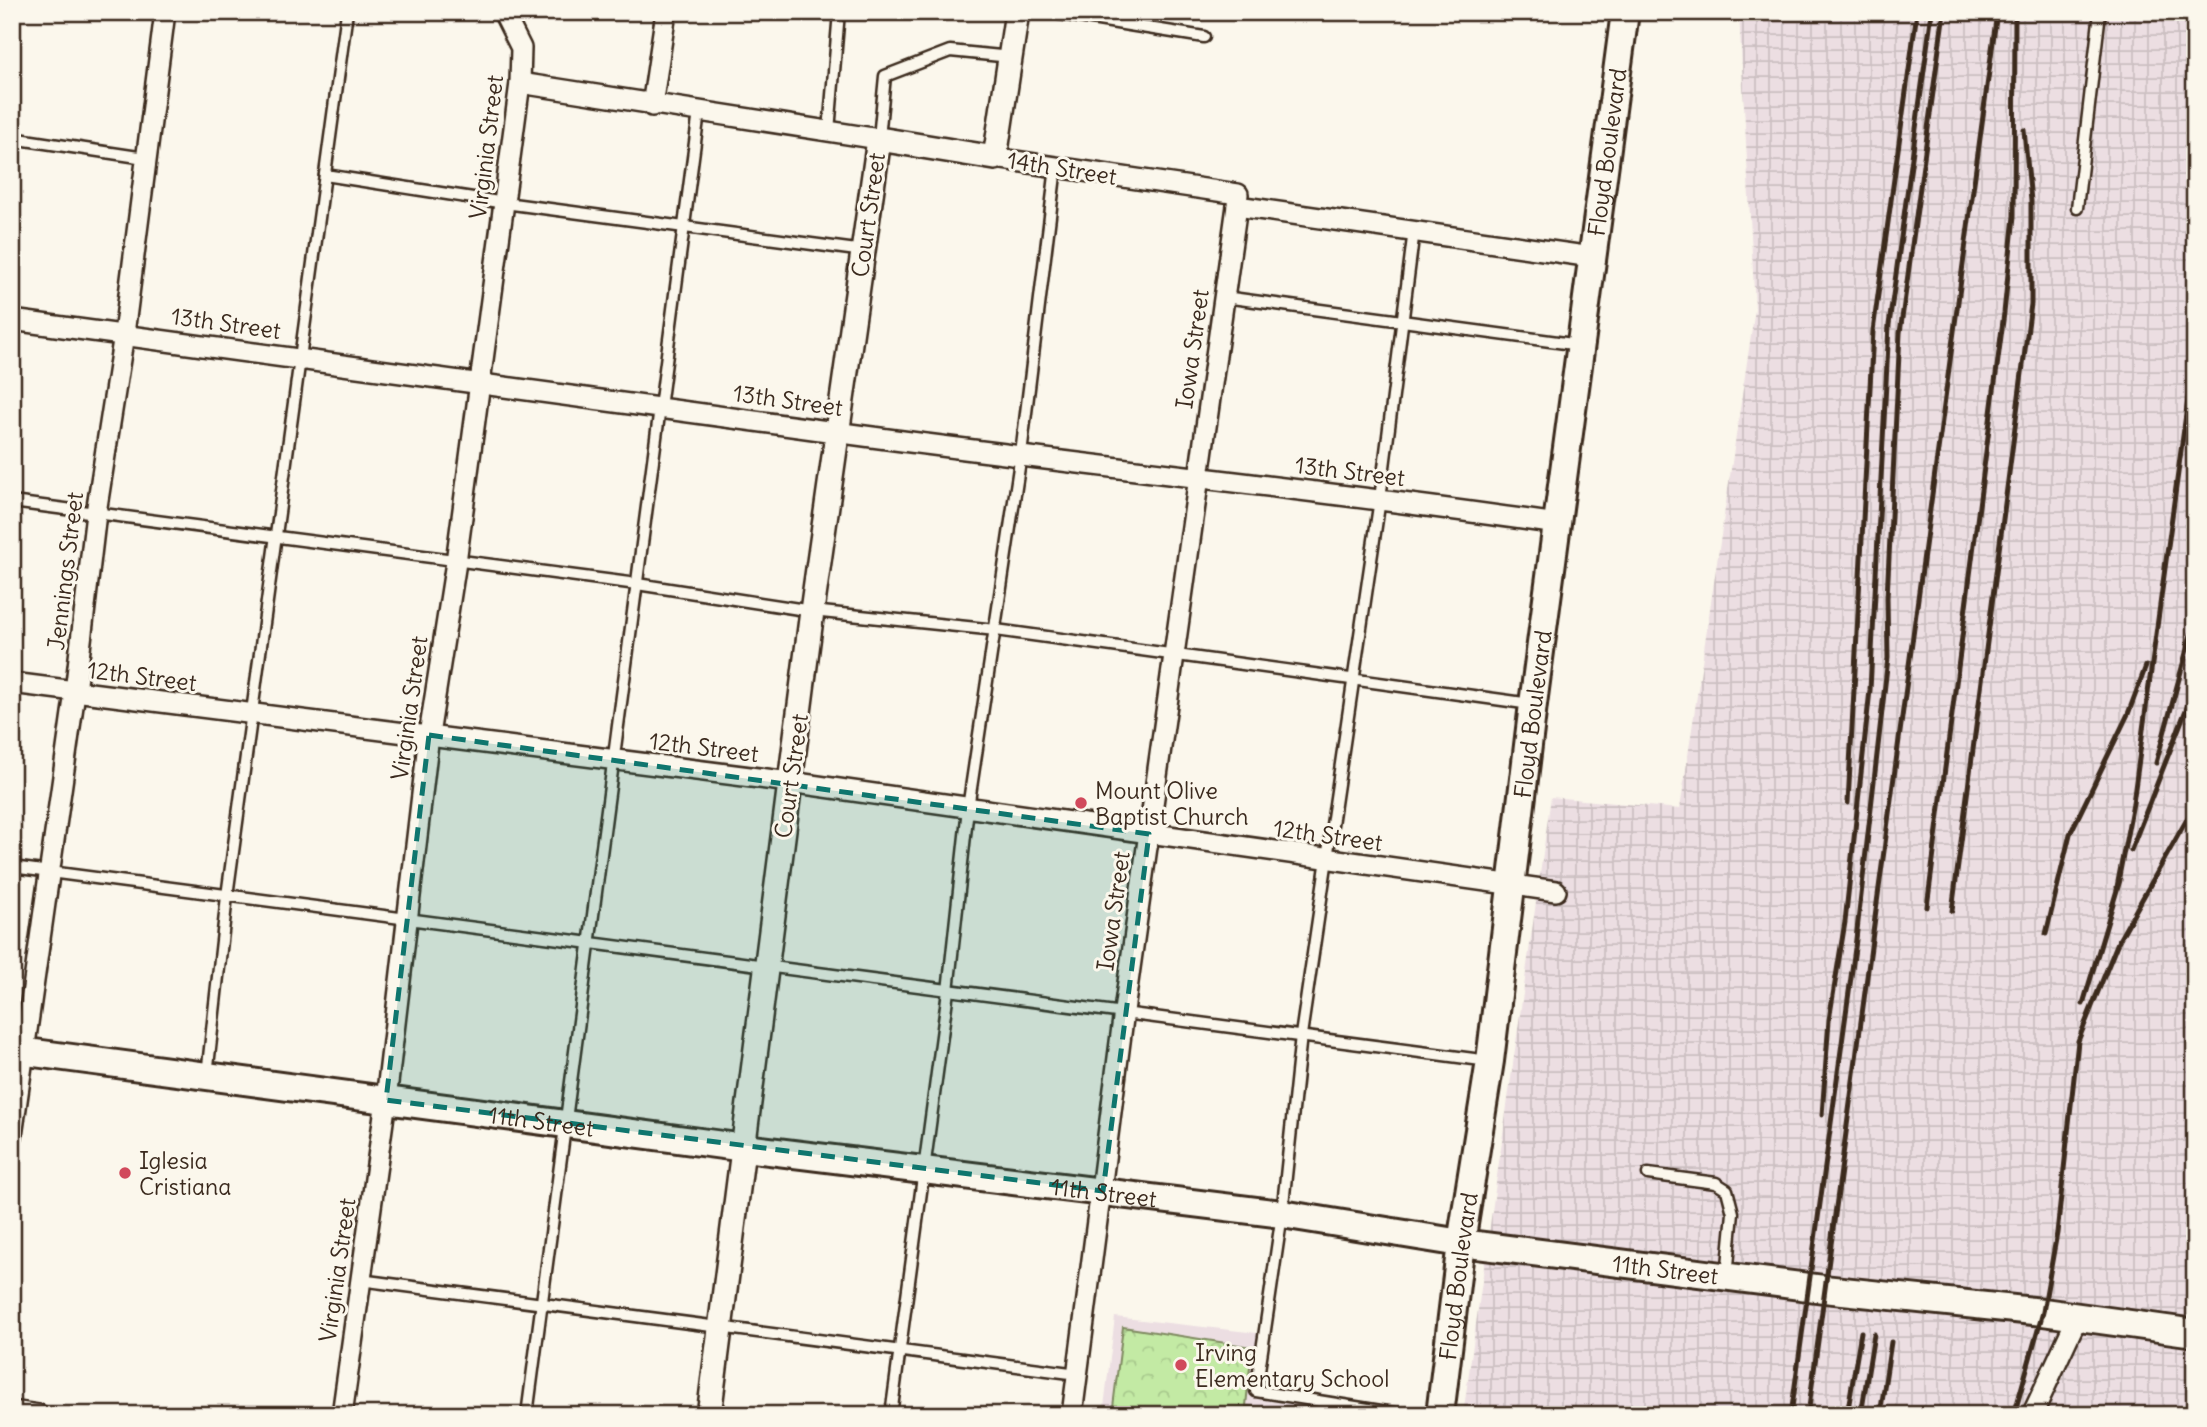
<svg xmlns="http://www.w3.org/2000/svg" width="2207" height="1427" font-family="Delius,sans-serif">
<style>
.built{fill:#ecdee2}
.industrial{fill:url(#industrial-grid)}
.forest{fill:url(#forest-crowns);stroke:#7f8a61;stroke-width:2}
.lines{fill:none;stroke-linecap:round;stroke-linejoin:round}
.service-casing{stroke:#3b2a1e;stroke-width:15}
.minor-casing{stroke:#3b2a1e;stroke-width:24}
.tertiary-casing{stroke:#3b2a1e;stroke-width:28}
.secondary-casing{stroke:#3b2a1e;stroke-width:32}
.service{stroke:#fbf7ec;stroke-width:10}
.minor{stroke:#fbf7ec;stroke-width:19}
.tertiary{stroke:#fbf7ec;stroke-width:23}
.secondary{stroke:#fbf7ec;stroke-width:26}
.rail{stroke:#3b2a1e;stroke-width:5}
.marked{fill:#0f766e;fill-opacity:0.2;stroke:#0f766e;stroke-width:5;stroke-dasharray:14 9;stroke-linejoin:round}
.poi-dot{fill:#d1495b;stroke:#fbf7ec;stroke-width:2.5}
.labels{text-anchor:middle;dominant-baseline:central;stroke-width:6;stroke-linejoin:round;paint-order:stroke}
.street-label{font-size:23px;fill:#3b2a1e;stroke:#fbf7ec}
.poi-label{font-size:23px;fill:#3b2a1e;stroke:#fbf7ec;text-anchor:start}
</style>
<defs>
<pattern id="industrial-grid" width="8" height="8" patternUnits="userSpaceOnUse" patternTransform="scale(1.75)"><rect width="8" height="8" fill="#ecdee2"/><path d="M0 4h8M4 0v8" fill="none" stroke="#cbbfc1"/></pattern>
<pattern id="forest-crowns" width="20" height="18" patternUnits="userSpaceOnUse" patternTransform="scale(1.75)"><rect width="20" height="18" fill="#c3eaa4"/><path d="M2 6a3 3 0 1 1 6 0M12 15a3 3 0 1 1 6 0" fill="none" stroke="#a8c98d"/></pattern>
</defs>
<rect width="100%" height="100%" fill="#fbf7ec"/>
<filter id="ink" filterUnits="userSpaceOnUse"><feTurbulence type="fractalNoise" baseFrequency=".0143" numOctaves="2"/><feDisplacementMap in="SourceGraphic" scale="14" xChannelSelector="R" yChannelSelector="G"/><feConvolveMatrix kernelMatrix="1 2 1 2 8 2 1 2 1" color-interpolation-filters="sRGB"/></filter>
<g filter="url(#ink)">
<path class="built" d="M 1115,1317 L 1257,1333 L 1250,1397 L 1352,1415 L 1103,1415 Z"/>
<path class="industrial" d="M 1739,12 L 2195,12 L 2195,1415 L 1463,1415 L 1551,797 L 1680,809 L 1755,309 Z"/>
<path class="forest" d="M 1123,1327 L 1252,1347 L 1246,1406 L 1310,1415 L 1112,1415 Z"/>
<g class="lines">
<defs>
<g id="service">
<path d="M 1048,12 L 1204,37"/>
<path d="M 829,131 L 839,12"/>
<path d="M 12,138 L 145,158"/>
<path d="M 879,138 L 885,76 L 950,51 L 1011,57"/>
<path d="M 325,175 L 505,203 L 864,251"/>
<path d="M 2077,208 L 2100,12"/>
<path d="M 1224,297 L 1580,345"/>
<path d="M 12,502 L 637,584 L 812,611 L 996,630 L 1531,704"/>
<path d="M 12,867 L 1489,1061"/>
<path d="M 207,1075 L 227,896 L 347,12"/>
<path d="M 1648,1174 L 1716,1183 L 1727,1190 L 1733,1213 L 1727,1276"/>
<path d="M 360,1280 L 1078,1374"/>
<path d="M 527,1415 L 699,112"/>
<path d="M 891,1415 L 948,991 L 968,808 L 1021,454 L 1056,167"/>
<path d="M 1406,1415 L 1256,1391 L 1282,1214 L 1301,1035 L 1380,499 L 1414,230"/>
</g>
<g id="minor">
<path d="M 520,83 L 879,139"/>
<path d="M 652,106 L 666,12"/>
<path d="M 995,158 L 1238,194 L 1237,206 L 1592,257"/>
<path d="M 12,320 C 287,355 561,394 835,432 C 1075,465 1317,489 1557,524"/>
<path d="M 12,683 L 790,782 L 1556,891"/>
<path d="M 12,1136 L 75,692 L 96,513 L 124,334 L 165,12"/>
<path d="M 12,1411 L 39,1415"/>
<path d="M 342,1415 L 386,1100 L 429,735 L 456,562 L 520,83 L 521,48 L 503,12"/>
<path d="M 1072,1415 L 1124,1011 L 1237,206"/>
<path d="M 2032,1415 L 2078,1316"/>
</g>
<path id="tertiary" d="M 709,1415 L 812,611 L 879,139 L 995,158 L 1017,12"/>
<g id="secondary">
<path id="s1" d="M 12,1050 L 745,1148 L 1282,1214 L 1461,1243 L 1824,1289 L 2043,1312 L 2195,1333"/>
<path id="s2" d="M 1440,1415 L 1461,1243 L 1490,1061 L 1533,704 L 1625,12"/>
</g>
</defs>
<use href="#service" class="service-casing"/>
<use href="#minor" class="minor-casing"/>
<use href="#tertiary" class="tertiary-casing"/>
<use href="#secondary" class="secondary-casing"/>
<use href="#service" class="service"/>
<use href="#minor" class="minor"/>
<use href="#tertiary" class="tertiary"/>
<use href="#secondary" class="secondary"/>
<g class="rail">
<path d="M 2156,763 L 2195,620"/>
<path d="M 1848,803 L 1873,331 L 1917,12"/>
<path d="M 2131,850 L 2195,687"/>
<path d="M 2117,887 L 2133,803 L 2195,348"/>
<path d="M 1927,907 L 2004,313 L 2014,216 L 2015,12"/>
<path d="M 1952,911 L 2031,304 L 2031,201 L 2024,130"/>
<path d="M 2046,934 L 2070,834 L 2128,714 L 2146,666"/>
<path d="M 2083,1004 L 2120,880"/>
<path d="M 1822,1115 L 1829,1020 L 1845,922 L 1870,690 L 1889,325 L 1932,12"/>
<path d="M 1791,1415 L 1855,948 L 1888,658 L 1887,598 L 1900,333 L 1944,12"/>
<path d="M 1808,1415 L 1997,12"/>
<path d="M 1847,1415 L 1861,1332"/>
<path d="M 1861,1415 L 1874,1334"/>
<path d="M 1880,1415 L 1891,1342"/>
<path d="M 2014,1415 L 2043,1312 L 2057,1233 L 2078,1041 L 2118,942 L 2195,805"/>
</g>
</g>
</g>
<path class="marked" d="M 429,735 L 1149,834 L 1103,1191 L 386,1100 Z"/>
<g class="poi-dot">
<circle cx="1081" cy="803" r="7"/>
<circle cx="125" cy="1173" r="7"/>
<circle cx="1181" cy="1365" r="7"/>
</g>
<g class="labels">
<g class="street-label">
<text transform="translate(486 147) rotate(-83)">Virginia Street</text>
<text stroke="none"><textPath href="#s2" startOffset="1274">Floyd Boulevard</textPath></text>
<text transform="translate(1062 168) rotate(9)">14th Street</text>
<text transform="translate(868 215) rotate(-82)">Court Street</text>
<text transform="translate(226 323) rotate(8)">13th Street</text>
<text transform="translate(1192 349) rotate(-82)">Iowa Street</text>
<text transform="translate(788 400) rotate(8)">13th Street</text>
<text transform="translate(1350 471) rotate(7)">13th Street</text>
<text transform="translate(65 571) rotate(-83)">Jennings Street</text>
<text transform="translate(142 676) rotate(7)">12th Street</text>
<text transform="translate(409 708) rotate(-82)">Virginia Street</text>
<text stroke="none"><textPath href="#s2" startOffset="707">Floyd Boulevard</textPath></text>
<text transform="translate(704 747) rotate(7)">12th Street</text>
<text transform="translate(791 776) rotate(-82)">Court Street</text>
<text transform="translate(1328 835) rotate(8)">12th Street</text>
<text transform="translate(1113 911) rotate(-82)">Iowa Street</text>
<text stroke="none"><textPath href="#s1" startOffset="534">11th Street</textPath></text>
<text stroke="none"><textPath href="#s1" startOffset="1101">11th Street</textPath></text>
<text stroke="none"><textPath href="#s1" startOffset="1668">11th Street</textPath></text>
<text transform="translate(337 1270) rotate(-82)">Virginia Street</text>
<text stroke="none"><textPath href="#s2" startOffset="140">Floyd Boulevard</textPath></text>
</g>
<g class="poi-label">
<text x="1095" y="790">Mount Olive<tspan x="1095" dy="26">Baptist Church</tspan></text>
<text x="139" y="1160">Iglesia<tspan x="139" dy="26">Cristiana</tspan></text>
<text x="1195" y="1352">Irving<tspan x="1195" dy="26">Elementary School</tspan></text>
</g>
</g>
<rect width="2207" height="1427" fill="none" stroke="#fbf7ec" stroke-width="42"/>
<rect x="21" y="21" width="2165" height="1385" fill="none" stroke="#3b2a1e" stroke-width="2.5" filter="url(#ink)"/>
</svg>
